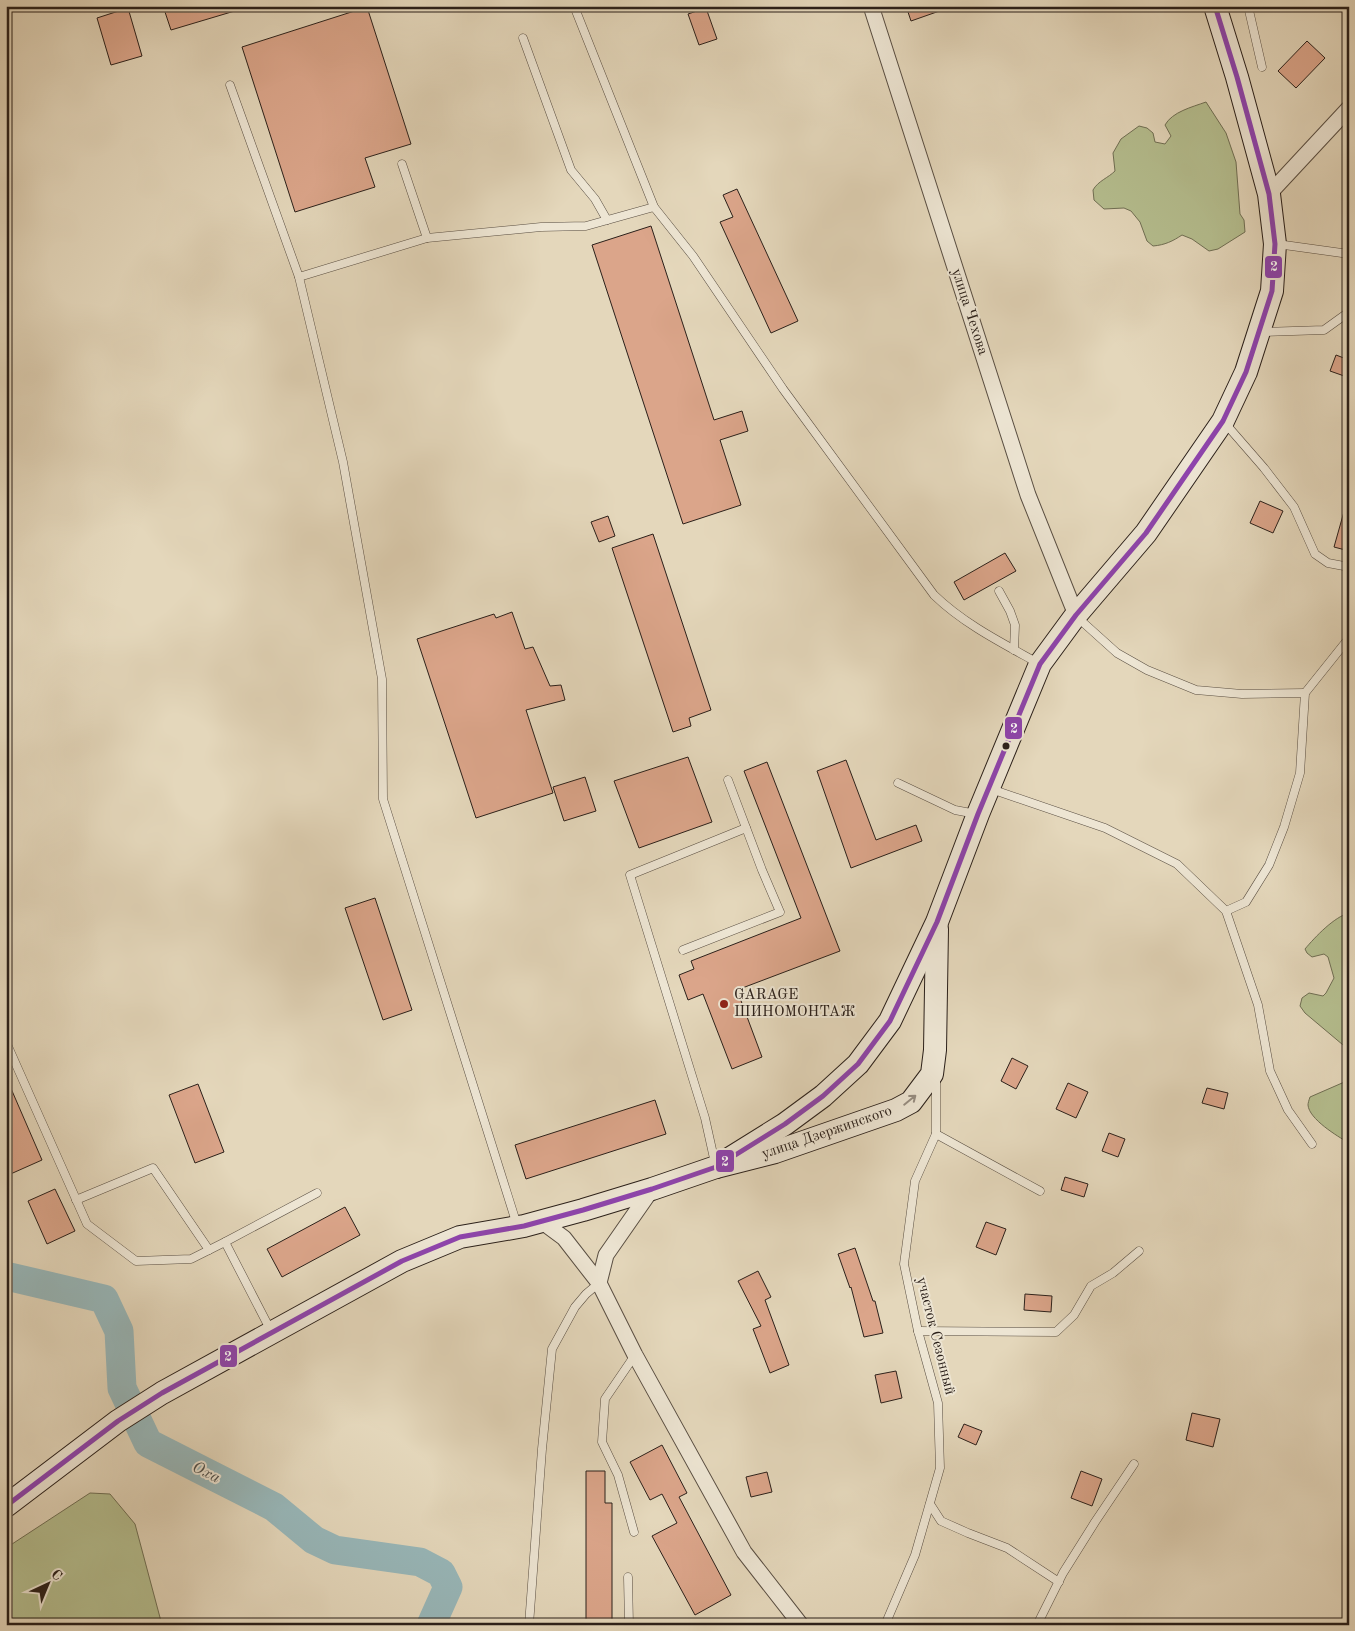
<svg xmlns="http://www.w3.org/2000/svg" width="1355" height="1631" font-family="'Old Standard TT',serif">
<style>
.green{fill:#b5be8f;stroke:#706f54}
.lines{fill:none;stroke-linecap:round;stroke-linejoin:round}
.river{stroke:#98b7b9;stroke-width:29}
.building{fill:#dba58a;stroke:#2b201a}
.lane-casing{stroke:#594e42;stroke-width:9}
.street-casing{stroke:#594e42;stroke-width:17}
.secondary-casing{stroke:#2b201a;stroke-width:24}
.lane{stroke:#ede5d3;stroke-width:8}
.street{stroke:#ede5d3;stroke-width:15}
.secondary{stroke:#ede5d3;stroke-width:22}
.bus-1-casing{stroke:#ede5d3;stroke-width:9}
.bus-1{stroke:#8e44ad;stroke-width:5}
.oneway{stroke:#968c80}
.bus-dot{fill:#2b201a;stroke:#ede5d3;stroke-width:2}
.poi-dot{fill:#8f2418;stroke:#ede5d3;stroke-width:2}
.labels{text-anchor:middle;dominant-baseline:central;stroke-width:4;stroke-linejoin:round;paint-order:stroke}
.street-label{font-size:15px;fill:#2b201a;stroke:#ede5d3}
.poi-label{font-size:15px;fill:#2b201a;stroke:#ede5d3;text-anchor:start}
.water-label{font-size:16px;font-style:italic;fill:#4c4d4a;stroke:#ede5d3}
.line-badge{stroke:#ede5d3;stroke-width:2}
.badge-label{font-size:14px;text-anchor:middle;font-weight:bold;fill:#fff}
</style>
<rect width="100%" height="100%" fill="#e4d7bb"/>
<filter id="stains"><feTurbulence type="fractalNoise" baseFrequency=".004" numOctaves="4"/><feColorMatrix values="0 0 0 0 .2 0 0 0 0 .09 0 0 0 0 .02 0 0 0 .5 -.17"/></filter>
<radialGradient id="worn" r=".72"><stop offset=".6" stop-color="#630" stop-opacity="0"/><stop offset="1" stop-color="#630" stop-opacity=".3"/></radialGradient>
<g class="green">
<path d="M 1206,102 L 1226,133 L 1236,162 L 1240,214 L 1244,220 L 1245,232 L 1218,249 L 1209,251 L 1192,239 L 1182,235 C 1173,241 1165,245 1153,246 L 1147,241 L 1140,222 L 1131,211 L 1124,208 L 1104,209 L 1094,200 L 1093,190 C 1098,181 1108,178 1115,171 L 1113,153 L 1121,139 L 1139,126 L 1147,128 L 1153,133 L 1155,142 L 1165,144 L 1171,136 L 1165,125 C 1172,112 1192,107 1206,102 Z"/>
<path d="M 1349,913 L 1349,1050 L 1305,1013 L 1300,1006 L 1302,998 L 1309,993 L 1323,996 L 1326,993 L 1334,978 L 1328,957 L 1324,954 L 1312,957 L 1307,953 L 1305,949 C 1315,937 1334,917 1349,913 Z"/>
<path d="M 1349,1080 L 1349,1143 C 1337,1136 1309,1119 1308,1105 C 1308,1103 1309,1100 1310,1097 Z"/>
<path d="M 90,1493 L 110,1494 L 135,1524 L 162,1625 L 6,1625 L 6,1548 Z"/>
</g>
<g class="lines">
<path class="river" d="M 6,1276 L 104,1299 L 119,1331 L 122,1388 L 148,1443 L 274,1507 L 314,1540 L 335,1550 L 420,1562 L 441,1573 L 448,1587 L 431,1625"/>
</g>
<g class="building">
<path d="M 163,6 L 238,6 L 238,10 L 171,30 Z"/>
<path d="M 906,6 L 947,6 L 948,8 L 911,21 Z"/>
<path d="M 367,7 L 411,144 L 365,158 L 375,187 L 295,212 L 242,47 Z"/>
<path d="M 128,8 L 142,56 L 111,65 L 97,18 Z"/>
<path d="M 706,8 L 717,39 L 699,45 L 688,14 Z"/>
<path d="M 1307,41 L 1325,58 L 1296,88 L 1278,71 Z"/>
<path d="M 737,189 L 798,321 L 771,333 L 720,222 L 733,217 L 723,195 Z"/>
<path d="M 651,226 L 714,420 L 742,411 L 748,431 L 720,440 L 741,505 L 683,524 L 592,245 Z"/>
<path d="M 1336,355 L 1349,360 L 1349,370 L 1347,377 L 1330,371 Z"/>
<path d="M 1260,501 L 1283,511 L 1273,533 L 1250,523 Z"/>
<path d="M 1345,508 L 1349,509 L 1349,551 L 1334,547 Z"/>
<path d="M 608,516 L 615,536 L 599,542 L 591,522 Z"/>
<path d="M 653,534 L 711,710 L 689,718 L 691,726 L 673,732 L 612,548 Z"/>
<path d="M 1005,553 L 1016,571 L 964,600 L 954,582 Z"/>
<path d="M 512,612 L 525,649 L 533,647 L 550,686 L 561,685 L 565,700 L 526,710 L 553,793 L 476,818 L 417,639 L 494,614 L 496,618 Z"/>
<path d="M 688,757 L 712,822 L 639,848 L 614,781 Z"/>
<path d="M 846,760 L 876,840 L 916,825 L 922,841 L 851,868 L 817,771 Z"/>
<path d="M 767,762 L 840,951 L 737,990 L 762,1057 L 732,1069 L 703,994 L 688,1000 L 679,975 L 694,969 L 691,961 L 801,918 L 744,771 Z"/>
<path d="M 585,777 L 596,811 L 564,821 L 553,787 Z"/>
<path d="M 375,898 L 412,1010 L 383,1020 L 345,908 Z"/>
<path d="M 1012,1058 L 1028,1066 L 1016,1089 L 1001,1081 Z"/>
<path d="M 6,1077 L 42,1160 L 6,1176 Z"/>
<path d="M 1068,1083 L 1088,1092 L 1076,1118 L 1056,1109 Z"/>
<path d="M 198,1084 L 224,1152 L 195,1163 L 169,1095 Z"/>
<path d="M 1207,1088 L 1228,1093 L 1224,1109 L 1202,1103 Z"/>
<path d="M 655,1100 L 666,1134 L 526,1179 L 515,1145 Z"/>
<path d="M 1109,1133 L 1125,1139 L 1118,1157 L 1102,1151 Z"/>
<path d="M 1065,1177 L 1088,1184 L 1084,1197 L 1061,1190 Z"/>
<path d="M 55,1189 L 75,1231 L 47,1244 L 28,1201 Z"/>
<path d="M 345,1207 L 360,1235 L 282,1277 L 267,1249 Z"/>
<path d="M 986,1222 L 1006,1229 L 996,1255 L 976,1247 Z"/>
<path d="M 855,1248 L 873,1301 L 875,1301 L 883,1333 L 864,1337 L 851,1287 L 850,1288 L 838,1254 Z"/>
<path d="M 758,1271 L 771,1297 L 765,1300 L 789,1365 L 770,1373 L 753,1329 L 761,1326 L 738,1281 Z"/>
<path d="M 1025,1294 L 1052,1296 L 1051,1312 L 1024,1310 Z"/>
<path d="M 896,1371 L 902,1398 L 881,1403 L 875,1375 Z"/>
<path d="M 1192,1413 L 1220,1419 L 1213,1447 L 1186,1440 Z"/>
<path d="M 964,1424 L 982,1431 L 976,1445 L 958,1437 Z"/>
<path d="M 662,1445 L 687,1493 L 679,1497 L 731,1595 L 695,1615 L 652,1536 L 677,1523 L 662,1494 L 650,1500 L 630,1462 Z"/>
<path d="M 586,1471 L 605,1471 L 605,1503 L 612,1503 L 612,1625 L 586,1625 Z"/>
<path d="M 1081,1471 L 1102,1479 L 1092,1506 L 1071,1498 Z"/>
<path d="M 767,1472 L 772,1492 L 751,1497 L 746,1477 Z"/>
</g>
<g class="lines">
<defs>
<g id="lane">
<path d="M 574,6 L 654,207 L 693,256 L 783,389 L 934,595 C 964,624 1002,643 1038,663"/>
<path d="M 1248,6 L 1262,67"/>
<path d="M 523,38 L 571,170 L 595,199 L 607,220"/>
<path d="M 230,85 L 299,277 L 427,238 L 541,227 L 586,226 L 654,207"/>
<path d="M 402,164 L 427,238"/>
<path d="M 1277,244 L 1349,254"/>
<path d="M 299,277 L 343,462 L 382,679 L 383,799 L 517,1225"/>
<path d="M 1260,332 L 1324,330 L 1349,312"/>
<path d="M 1224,422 L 1264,468 L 1294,507 L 1315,554 L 1328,563 L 1349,567"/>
<path d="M 999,591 L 1010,611 L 1015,625 L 1014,650"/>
<path d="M 1077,617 L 1117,653 L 1147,670 L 1196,690 L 1242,694 L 1305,693"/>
<path d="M 898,783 L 955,810 L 976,814"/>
<path d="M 991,789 L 1105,828 L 1177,864 L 1226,911 L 1258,1005 L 1270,1071 L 1288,1110 L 1312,1144"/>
<path d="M 1226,911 L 1246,902 L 1269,865 L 1284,827 L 1300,773 L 1305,693 L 1349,638"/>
<path d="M 683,950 L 780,912 L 762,870 L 728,780"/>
<path d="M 6,1042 L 87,1224 L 136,1261 L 191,1259 L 225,1242 L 317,1193"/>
<path d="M 936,1134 L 1040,1191"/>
<path d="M 715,1163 L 705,1118 L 630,875 L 746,828"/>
<path d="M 76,1200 L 153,1168 L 209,1250"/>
<path d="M 225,1242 L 271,1331"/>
<path d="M 918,1331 L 1056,1332 L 1074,1315 L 1091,1286 L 1113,1273 L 1139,1251"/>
<path d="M 930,1504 L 941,1521 L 968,1533 L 1007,1548 L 1059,1582"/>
<path d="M 634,1532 L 618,1475 L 602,1442 L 605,1399 L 635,1355"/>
<path d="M 628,1577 L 629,1625"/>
<path d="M 529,1625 L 542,1449 L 552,1349 L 575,1307 L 586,1294 L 599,1283"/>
<path d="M 885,1625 L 915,1555 L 940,1468 L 938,1403 L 918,1331 L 904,1264 L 915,1181 L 936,1134 L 936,1078"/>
<path d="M 1037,1625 L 1063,1573 L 1095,1522 L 1134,1464"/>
</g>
<g id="street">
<path d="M 871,6 L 1028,495 L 1076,615"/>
<path d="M 1269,194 L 1349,108"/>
<path d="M 652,1189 L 606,1255 L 599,1283 L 635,1355 L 744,1552 L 801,1625"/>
<path d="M 541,1221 L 564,1238 L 599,1283"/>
</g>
<g id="secondary">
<path d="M 716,1167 L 785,1124 L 823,1096 L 858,1064 L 890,1021 L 937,922 L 978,814 L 1040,664 L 1076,615 L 1146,533 L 1223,421 L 1246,372 L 1272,291 L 1275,244 L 1269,194 L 1237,77 L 1215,6"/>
<path d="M 6,1506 L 118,1421 L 162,1393 L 402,1261 L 460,1237 L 524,1226 L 583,1210 L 652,1189 L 716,1167 L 775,1152 L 896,1110 L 911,1102 L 932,1074 L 935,1050 L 937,929"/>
</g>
</defs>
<use href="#lane" class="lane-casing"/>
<use href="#street" class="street-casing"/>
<use href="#secondary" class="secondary-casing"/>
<use href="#lane" class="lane"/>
<use href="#street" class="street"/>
<use href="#secondary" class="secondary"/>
<defs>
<path id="bus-1" d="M 6,1506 L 118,1421 L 162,1393 L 402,1261 L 460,1237 L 524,1226 L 583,1210 L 652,1189 L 716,1167 L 785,1124 L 823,1096 L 858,1064 L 890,1021 L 937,922 L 978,814 L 1040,664 L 1076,615 L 1146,533 L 1223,421 L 1246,372 L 1272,291 L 1275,244 L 1269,194 L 1237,77 L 1215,6"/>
</defs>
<use href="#bus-1" class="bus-1-casing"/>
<use href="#bus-1" class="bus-1"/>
</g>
<defs><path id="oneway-shaft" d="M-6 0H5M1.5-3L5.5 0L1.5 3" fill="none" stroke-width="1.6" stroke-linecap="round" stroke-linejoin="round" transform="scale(1.25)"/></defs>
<use class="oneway" href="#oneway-shaft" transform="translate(910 1100) rotate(-39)"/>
<circle class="bus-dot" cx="1006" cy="746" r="4.5"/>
<circle class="poi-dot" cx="724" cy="1004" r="5"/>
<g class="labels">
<g class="street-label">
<text transform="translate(969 312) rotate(72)">улица Чехова</text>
<text transform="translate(827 1133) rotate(-19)">улица Дзержинского</text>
<text transform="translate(935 1336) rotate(76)">участок Сезонный</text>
</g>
<g class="poi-label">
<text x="734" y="995">GARAGE<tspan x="734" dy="17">ШИНОМОНТАЖ</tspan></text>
</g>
<g class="water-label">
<text transform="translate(206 1473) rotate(27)">Оха</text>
</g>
</g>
<g class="line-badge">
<rect x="1264" y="255" width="19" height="24" rx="5" fill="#8e44ad"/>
<rect x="1004" y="716" width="19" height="24" rx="5" fill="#8e44ad"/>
<rect x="715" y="1149" width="20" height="24" rx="5" fill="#8e44ad"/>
<rect x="219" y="1344" width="19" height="24" rx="5" fill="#8e44ad"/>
</g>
<g class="badge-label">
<text x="1274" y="271">2</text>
<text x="1014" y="733">2</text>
<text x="725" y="1166">2</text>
<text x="228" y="1361">2</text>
</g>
<rect width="1355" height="1631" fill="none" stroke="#e4d7bb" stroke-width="25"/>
<rect x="8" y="8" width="1340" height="1616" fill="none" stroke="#2b201a" stroke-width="2.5"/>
<rect x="12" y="12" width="1330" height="1606" fill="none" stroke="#2b201a"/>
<g transform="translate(48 1584) rotate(44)" stroke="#ede5d3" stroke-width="4" paint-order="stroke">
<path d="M0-4L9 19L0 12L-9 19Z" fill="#2b201a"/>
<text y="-8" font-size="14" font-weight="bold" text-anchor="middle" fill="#2b201a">С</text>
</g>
<rect width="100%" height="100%" filter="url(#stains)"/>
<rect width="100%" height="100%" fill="url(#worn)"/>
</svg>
